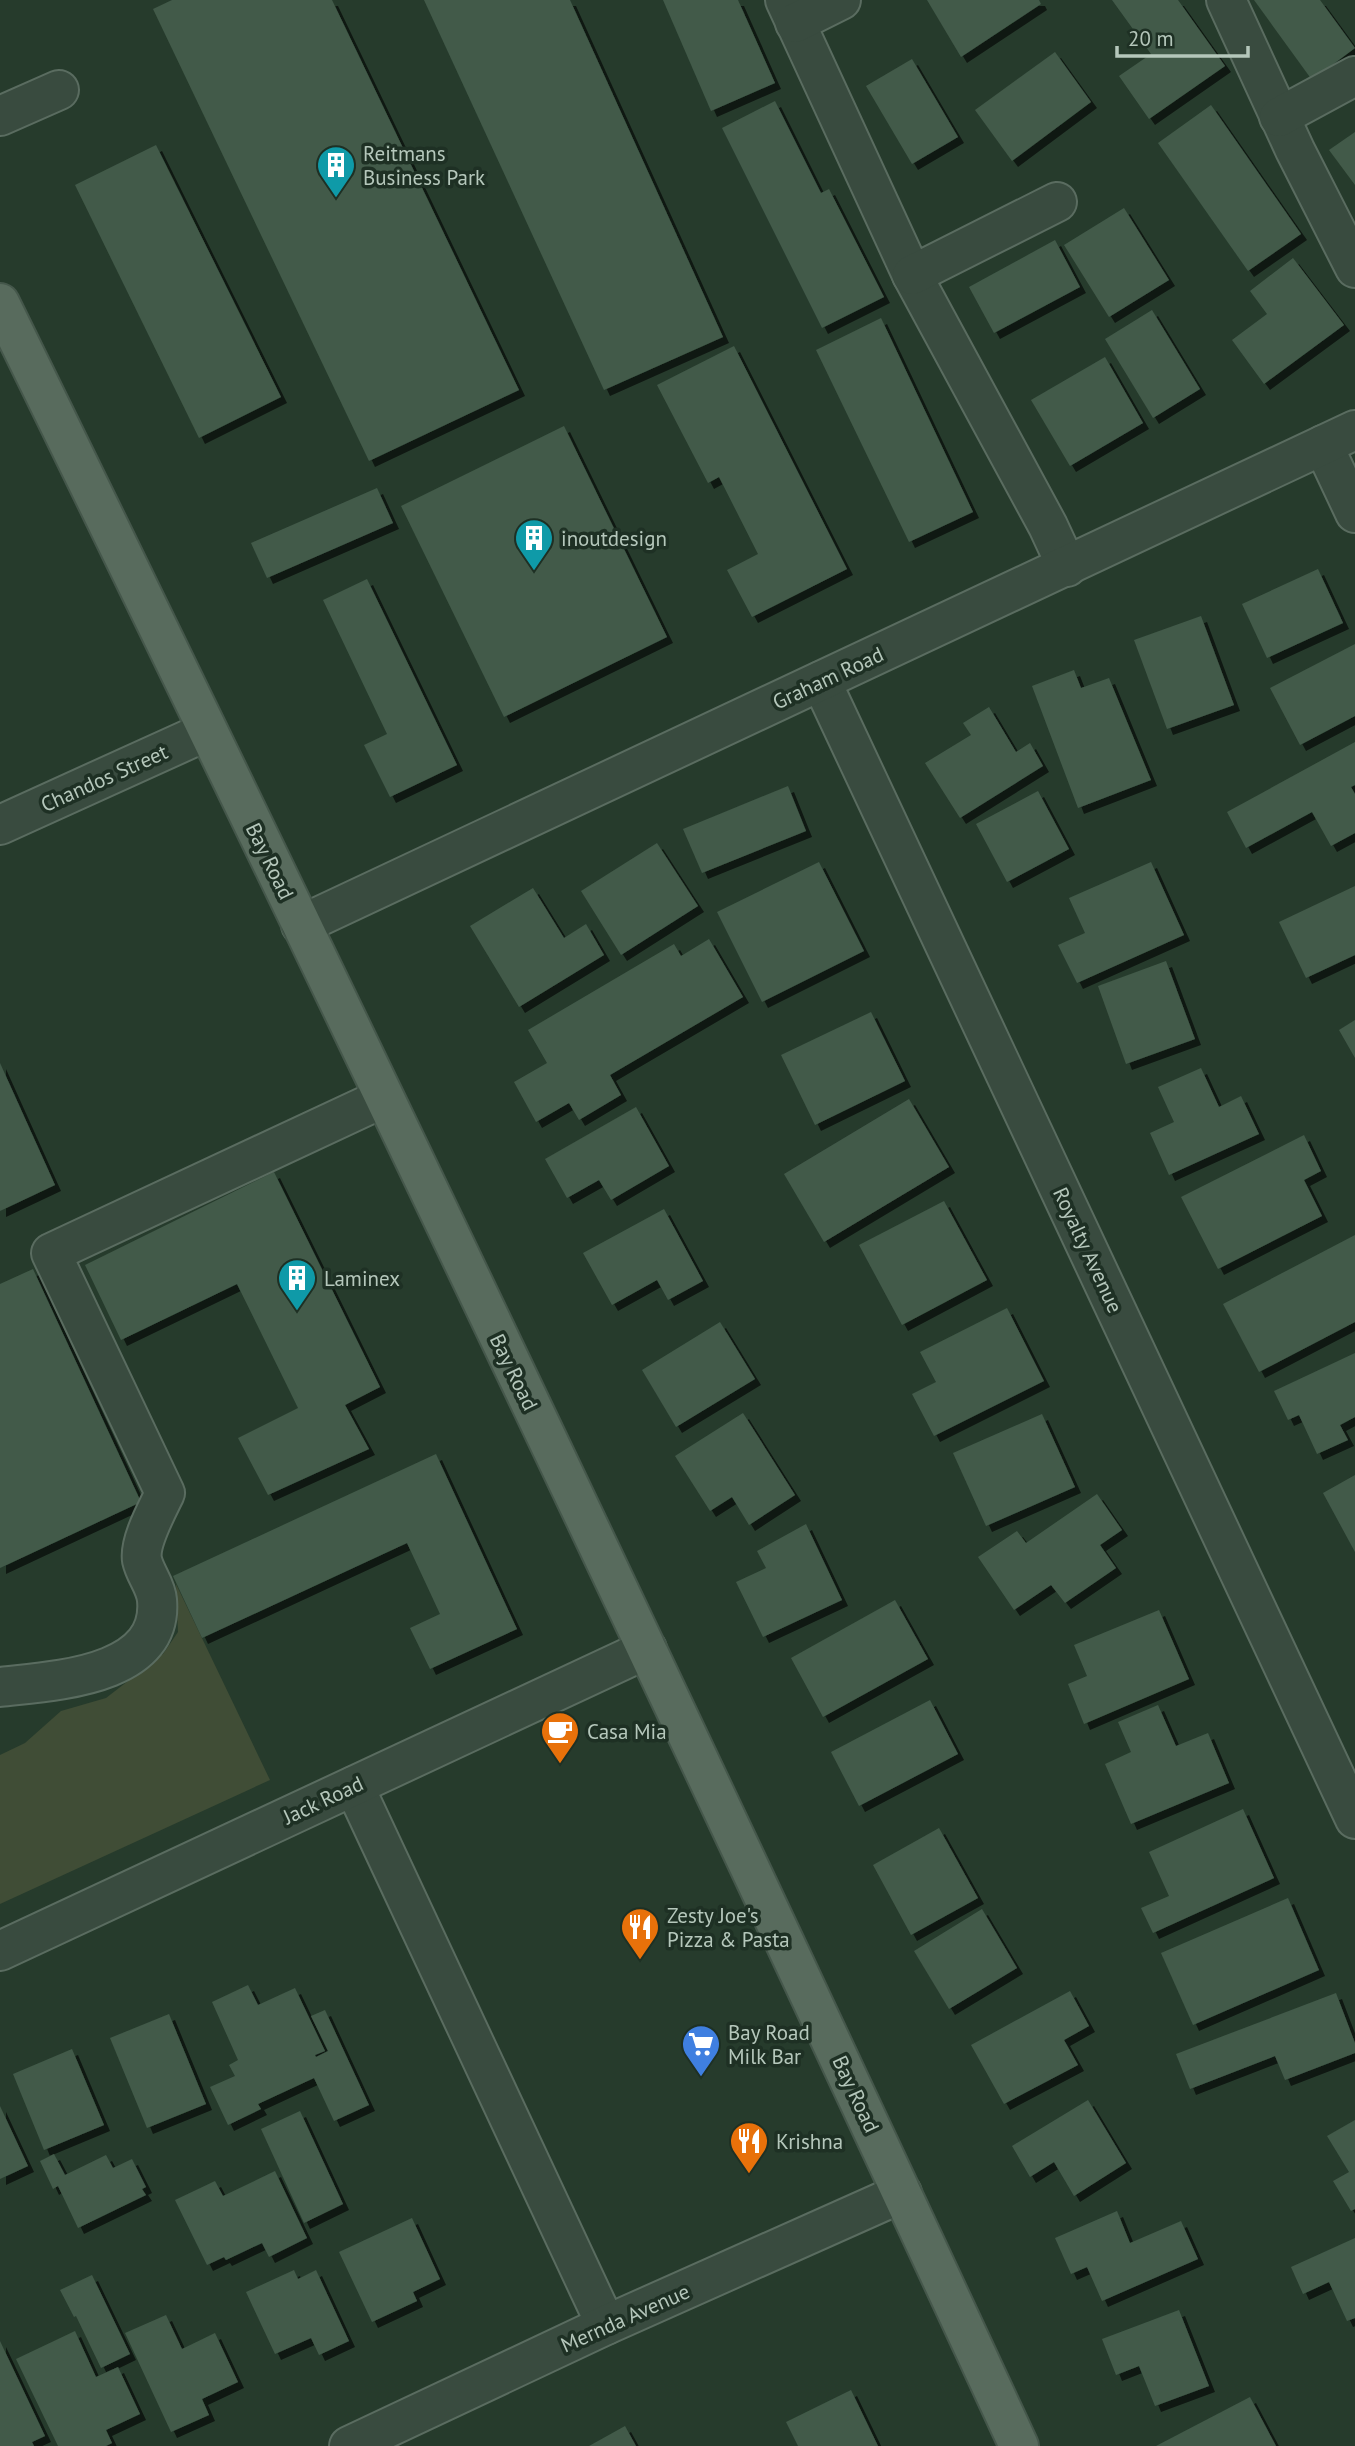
<svg xmlns="http://www.w3.org/2000/svg" width="1355" height="2446" font-family="'PT Sans',sans-serif">
<style>
.green{fill:#404d36}
.building{fill:#425a49;filter:url(#shadow)}
.lines{fill:none;stroke-linecap:round;stroke-linejoin:round}
.minor-casing{stroke:#5a6c60;stroke-width:42}
.major-casing{stroke:#45574b;stroke-width:42}
.minor{stroke:#394b3f;stroke-width:38}
.major{stroke:#586b5d;stroke-width:38}
.labels{text-anchor:middle;dominant-baseline:central;stroke-width:7;stroke-linejoin:round;paint-order:stroke}
.poi-label{font-size:21px;fill:#b5c7bb;stroke:#1e3024;text-anchor:start}
.street-label{font-size:21px;fill:#b5c7bb;stroke:#1e3024}
</style>
<defs>
<filter id="shadow"><feDropShadow dx="6" dy="6" stdDeviation="0" flood-color="#0009"/></filter>
</defs>
<rect width="100%" height="100%" fill="#263b2c"/>
<path class="green" d="M 176,1584 L 270,1780 L 0,1904 L 0,1755 L 25,1743 L 61,1711 L 106,1698 L 163,1654 L 178,1632 Z"/>
<g class="building">
<path d="M 172,0 L 332,0 L 519,390 L 369,461 L 153,9 Z"/>
<path d="M 424,0 L 570,0 L 723,337 L 604,390 Z"/>
<path d="M 663,0 L 738,0 L 775,83 L 711,111 Z"/>
<path d="M 927,0 L 1039,0 L 1041,4 L 961,57 Z"/>
<path d="M 1112,0 L 1178,0 L 1225,66 L 1149,119 L 1119,76 L 1151,54 Z"/>
<path d="M 1254,0 L 1320,0 L 1355,48 L 1312,80 Z"/>
<path d="M 1055,52 L 1091,102 L 1012,161 L 975,110 Z"/>
<path d="M 912,59 L 958,137 L 912,164 L 866,86 Z"/>
<path d="M 775,101 L 821,193 L 829,189 L 884,297 L 822,328 L 722,128 Z"/>
<path d="M 1211,105 L 1301,234 L 1248,271 L 1158,143 Z"/>
<path d="M 1355,132 L 1355,185 L 1329,150 Z"/>
<path d="M 156,145 L 281,397 L 199,438 L 75,185 Z"/>
<path d="M 1124,208 L 1169,280 L 1109,317 L 1064,245 Z"/>
<path d="M 1055,240 L 1080,287 L 994,333 L 969,287 Z"/>
<path d="M 1293,258 L 1344,325 L 1264,384 L 1232,340 L 1267,314 L 1250,291 Z"/>
<path d="M 1152,310 L 1200,389 L 1153,418 L 1105,339 Z"/>
<path d="M 881,318 L 973,512 L 909,542 L 816,350 Z"/>
<path d="M 734,346 L 847,569 L 752,617 L 727,570 L 758,554 L 719,477 L 708,483 L 657,385 Z"/>
<path d="M 1105,357 L 1143,423 L 1070,466 L 1031,400 Z"/>
<path d="M 564,426 L 667,637 L 504,717 L 401,506 Z"/>
<path d="M 377,488 L 393,523 L 267,578 L 251,543 Z"/>
<path d="M 1318,569 L 1343,623 L 1267,658 L 1242,604 Z"/>
<path d="M 367,579 L 457,765 L 390,797 L 364,745 L 387,734 L 323,600 Z"/>
<path d="M 1201,616 L 1234,705 L 1167,729 L 1134,640 Z"/>
<path d="M 1355,644 L 1355,716 L 1300,745 L 1270,688 Z"/>
<path d="M 1074,670 L 1081,688 L 1109,678 L 1151,780 L 1078,808 L 1032,686 Z"/>
<path d="M 989,707 L 1016,752 L 1030,743 L 1043,766 L 960,818 L 925,763 L 971,735 L 963,723 Z"/>
<path d="M 1355,742 L 1355,785 L 1351,787 L 1355,794 L 1355,833 L 1331,846 L 1312,812 L 1246,848 L 1227,812 Z"/>
<path d="M 788,786 L 806,831 L 702,873 L 683,829 Z"/>
<path d="M 1038,791 L 1069,849 L 1007,882 L 976,824 Z"/>
<path d="M 657,843 L 698,906 L 621,955 L 581,891 Z"/>
<path d="M 819,862 L 864,951 L 762,1002 L 717,912 Z"/>
<path d="M 1151,862 L 1184,935 L 1077,983 L 1058,945 L 1085,933 L 1069,898 Z"/>
<path d="M 1355,886 L 1355,955 L 1306,978 L 1279,922 Z"/>
<path d="M 533,888 L 564,938 L 586,924 L 604,955 L 519,1007 L 470,926 Z"/>
<path d="M 709,939 L 743,997 L 610,1075 L 621,1095 L 579,1120 L 569,1103 L 536,1122 L 514,1082 L 547,1063 L 528,1030 L 674,944 L 681,956 Z"/>
<path d="M 1166,961 L 1195,1039 L 1126,1064 L 1098,986 Z"/>
<path d="M 871,1012 L 905,1081 L 815,1125 L 781,1055 Z"/>
<path d="M 1355,1020 L 1355,1058 L 1339,1030 Z"/>
<path d="M 0,1063 L 55,1185 L 0,1211 Z"/>
<path d="M 1201,1068 L 1219,1107 L 1241,1096 L 1259,1134 L 1169,1175 L 1150,1133 L 1174,1122 L 1158,1087 Z"/>
<path d="M 909,1099 L 949,1167 L 824,1242 L 784,1174 Z"/>
<path d="M 636,1107 L 669,1166 L 611,1200 L 599,1180 L 567,1198 L 545,1159 Z"/>
<path d="M 1304,1135 L 1321,1171 L 1304,1180 L 1322,1216 L 1218,1269 L 1181,1197 Z"/>
<path d="M 274,1172 L 380,1387 L 345,1405 L 369,1449 L 268,1495 L 238,1438 L 298,1408 L 237,1284 L 121,1340 L 85,1265 Z"/>
<path d="M 944,1201 L 987,1280 L 902,1325 L 859,1245 Z"/>
<path d="M 664,1209 L 703,1281 L 668,1300 L 657,1280 L 612,1305 L 583,1253 Z"/>
<path d="M 1355,1235 L 1355,1322 L 1259,1372 L 1223,1304 Z"/>
<path d="M 33,1269 L 141,1502 L 0,1568 L 0,1284 Z"/>
<path d="M 1007,1308 L 1044,1381 L 934,1436 L 912,1394 L 936,1382 L 920,1352 Z"/>
<path d="M 720,1322 L 755,1379 L 676,1427 L 642,1370 Z"/>
<path d="M 1355,1353 L 1355,1417 L 1340,1425 L 1348,1440 L 1317,1454 L 1299,1415 L 1288,1420 L 1274,1391 Z"/>
<path d="M 743,1413 L 795,1495 L 749,1525 L 732,1497 L 710,1511 L 675,1456 Z"/>
<path d="M 1042,1414 L 1075,1487 L 986,1526 L 953,1453 Z"/>
<path d="M 436,1454 L 517,1629 L 430,1669 L 410,1628 L 440,1614 L 407,1543 L 202,1638 L 173,1576 Z"/>
<path d="M 1355,1475 L 1355,1552 L 1323,1493 Z"/>
<path d="M 1097,1494 L 1122,1530 L 1100,1545 L 1116,1568 L 1065,1603 L 1051,1585 L 1014,1610 L 978,1557 L 1017,1531 L 1026,1543 Z"/>
<path d="M 806,1524 L 842,1600 L 763,1637 L 736,1582 L 766,1568 L 757,1551 Z"/>
<path d="M 895,1600 L 928,1659 L 823,1717 L 791,1658 Z"/>
<path d="M 1159,1610 L 1189,1679 L 1084,1724 L 1068,1684 L 1087,1676 L 1074,1645 Z"/>
<path d="M 930,1700 L 958,1754 L 859,1806 L 831,1752 Z"/>
<path d="M 1158,1705 L 1176,1746 L 1208,1733 L 1229,1783 L 1131,1824 L 1105,1764 L 1131,1752 L 1118,1722 Z"/>
<path d="M 1243,1809 L 1274,1878 L 1153,1933 L 1141,1908 L 1169,1896 L 1149,1852 Z"/>
<path d="M 939,1828 L 978,1898 L 911,1935 L 873,1865 Z"/>
<path d="M 1288,1898 L 1319,1970 L 1193,2025 L 1161,1953 Z"/>
<path d="M 982,1909 L 1017,1968 L 949,2009 L 914,1951 Z"/>
<path d="M 248,1985 L 258,2005 L 295,1988 L 325,2051 L 315,2055 L 316,2057 L 328,2051 L 311,2016 L 325,2010 L 369,2105 L 334,2121 L 314,2078 L 258,2104 L 261,2109 L 228,2125 L 210,2087 L 235,2076 L 229,2065 L 238,2060 L 212,2002 Z"/>
<path d="M 1070,1991 L 1089,2026 L 1064,2040 L 1078,2065 L 1004,2104 L 971,2045 Z"/>
<path d="M 1336,1993 L 1355,2043 L 1355,2053 L 1285,2080 L 1275,2056 L 1190,2089 L 1176,2054 Z"/>
<path d="M 169,2014 L 206,2104 L 147,2128 L 110,2038 Z"/>
<path d="M 72,2049 L 104,2125 L 44,2150 L 13,2074 Z"/>
<path d="M 1088,2100 L 1126,2163 L 1074,2196 L 1054,2162 L 1030,2177 L 1012,2146 Z"/>
<path d="M 0,2106 L 28,2166 L 0,2179 Z"/>
<path d="M 300,2111 L 343,2204 L 304,2223 L 261,2129 Z"/>
<path d="M 1355,2120 L 1355,2209 L 1351,2211 L 1333,2181 L 1349,2172 L 1327,2136 Z"/>
<path d="M 54,2154 L 65,2175 L 106,2155 L 113,2168 L 132,2159 L 146,2187 L 142,2189 L 146,2195 L 78,2228 L 58,2186 L 53,2189 L 40,2161 Z"/>
<path d="M 275,2171 L 307,2238 L 269,2257 L 262,2243 L 226,2260 L 224,2257 L 207,2265 L 175,2200 L 215,2181 L 223,2196 Z"/>
<path d="M 1117,2211 L 1130,2243 L 1181,2221 L 1198,2259 L 1102,2301 L 1087,2267 L 1071,2274 L 1055,2238 Z"/>
<path d="M 412,2218 L 440,2279 L 413,2292 L 417,2301 L 372,2322 L 339,2252 Z"/>
<path d="M 1355,2238 L 1355,2318 L 1347,2321 L 1329,2282 L 1303,2294 L 1291,2267 Z"/>
<path d="M 294,2270 L 298,2279 L 316,2270 L 349,2341 L 319,2355 L 311,2338 L 275,2354 L 246,2292 Z"/>
<path d="M 92,2275 L 130,2354 L 101,2368 L 76,2316 L 74,2317 L 60,2290 Z"/>
<path d="M 1179,2310 L 1209,2386 L 1155,2406 L 1139,2366 L 1116,2375 L 1102,2339 Z"/>
<path d="M 166,2315 L 182,2349 L 215,2333 L 238,2382 L 202,2399 L 209,2415 L 171,2432 L 125,2333 Z"/>
<path d="M 75,2331 L 96,2377 L 118,2367 L 140,2414 L 106,2430 L 112,2443 L 106,2446 L 58,2446 L 16,2359 Z"/>
<path d="M 0,2341 L 45,2436 L 32,2442 L 34,2446 L 0,2446 Z"/>
<path d="M 851,2390 L 878,2446 L 798,2446 L 786,2422 Z"/>
<path d="M 1250,2397 L 1276,2446 L 1156,2446 Z"/>
<path d="M 625,2426 L 636,2446 L 589,2446 Z"/>
</g>
<g class="lines">
<defs>
<g id="minor">
<path d="M 785,0 L 912,275 L 1048,526 L 1067,567"/>
<path d="M 1226,0 L 1295,150 L 1355,268"/>
<path d="M 795,23 L 841,0"/>
<path d="M 0,116 L 59,90"/>
<path d="M 1279,117 L 1355,76"/>
<path d="M 912,275 L 1057,202"/>
<path d="M 1323,445 L 1355,513"/>
<path d="M 821,681 L 1355,1819"/>
<path d="M 0,825 L 207,731"/>
<path d="M 301,925 L 1355,430"/>
<path d="M 0,1687 C 52,1681 164,1677 157,1600 C 156,1586 145,1574 142,1560 C 139,1542 157,1510 165,1493 L 51,1253 L 383,1098"/>
<path d="M 354,1786 L 606,2325"/>
<path d="M 0,1951 L 647,1649"/>
<path d="M 349,2446 L 606,2325 L 902,2193"/>
</g>
<path id="major" d="M 0,303 C 348,1014 687,1728 1019,2446"/>
</defs>
<use href="#minor" class="minor-casing"/>
<use href="#major" class="major-casing"/>
<use href="#minor" class="minor"/>
<use href="#major" class="major"/>
</g>
<defs>
<symbol id="building-pin" viewBox="-11 -11 22 30"><path d="M0 17L-7.5 6A9.5 9.5 0 1 1 7.5 6Z" fill="#0f9aa8" stroke="#1e3024"/><path d="M-4-6H4V6H1V3H-1V6H-4ZM-2.5-4.3h1.7v1.8h-1.7ZM.8-4.3h1.7v1.8H.8ZM-2.5-1h1.7V.8h-1.7ZM.8-1h1.7V.8H.8Z" fill="#fff"/></symbol>
<symbol id="cafe-pin" viewBox="-11 -11 22 30"><path d="M0 17L-7.5 6A9.5 9.5 0 1 1 7.5 6Z" fill="#e8710a" stroke="#1e3024"/><path d="M-5.5-4.5H6V0H3Q3 3.5 0 3.5H-2.5Q-5.5 3.5-5.5 0ZM3-3.2v2h1.7v-2ZM-6 4.5H4V6H-6Z" fill="#fff"/></symbol>
<symbol id="restaurant-pin" viewBox="-11 -11 22 30"><path d="M0 17L-7.5 6A9.5 9.5 0 1 1 7.5 6Z" fill="#e8710a" stroke="#1e3024"/><path d="M-5-6h1v4h1v-4h1v4h1v-4h1v5L-1.5 .5V6h-2V.5L-5-1ZM5-6V6H3V1.5H1.5Q1.5-4 5-6Z" fill="#fff"/></symbol>
<symbol id="supermarket-pin" viewBox="-11 -11 22 30"><path d="M0 17L-7.5 6A9.5 9.5 0 1 1 7.5 6Z" fill="#3f7fe0" stroke="#1e3024"/><path d="M-6-5.5h2.5l.6 2H6L4.5 2H-2.5L-4.4-4H-6ZM-1.5 3.2a1.3 1.3 0 1 0 .1 0ZM3 3.2a1.3 1.3 0 1 0 .1 0Z" fill="#fff"/></symbol>
</defs>
<g fill-rule="evenodd">
<use href="#building-pin" x="314" y="143" width="44" height="60"/>
<use href="#building-pin" x="512" y="516" width="44" height="60"/>
<use href="#building-pin" x="275" y="1256" width="44" height="60"/>
<use href="#cafe-pin" x="538" y="1709" width="44" height="60"/>
<use href="#restaurant-pin" x="618" y="1905" width="44" height="60"/>
<use href="#supermarket-pin" x="679" y="2022" width="44" height="60"/>
<use href="#restaurant-pin" x="727" y="2119" width="44" height="60"/>
</g>
<g class="labels">
<g class="poi-label">
<text x="363" y="153">Reitmans<tspan x="363" dy="24">Business Park</tspan></text>
<text x="561" y="538">inoutdesign</text>
<text x="324" y="1278">Laminex</text>
<text x="587" y="1731">Casa Mia</text>
<text x="667" y="1915">Zesty Joe's<tspan x="667" dy="24">Pizza &amp; Pasta</tspan></text>
<text x="728" y="2032">Bay Road<tspan x="728" dy="24">Milk Bar</tspan></text>
<text x="776" y="2141">Krishna</text>
</g>
<g class="street-label">
<text transform="translate(828 678) rotate(-25)">Graham Road</text>
<text transform="translate(104 778) rotate(-24)">Chandos Street</text>
<text transform="translate(270 861) rotate(64)">Bay Road</text>
<text transform="translate(1088 1250) rotate(65)">Royalty Avenue</text>
<text transform="translate(514 1372) rotate(64)">Bay Road</text>
<text transform="translate(323 1800) rotate(-25)">Jack Road</text>
<text transform="translate(856 2094) rotate(65)">Bay Road</text>
<text transform="translate(625 2318) rotate(-24)">Mernda Avenue</text>
</g>
</g>
<path d="M1117 46v10h131v-10" fill="none" stroke="#b5c7bb" stroke-width="3.5"/>
<text x="1128" y="46" font-size="21" fill="#b5c7bb" stroke="#1e3024" stroke-width="5" paint-order="stroke">20 m</text>
</svg>
